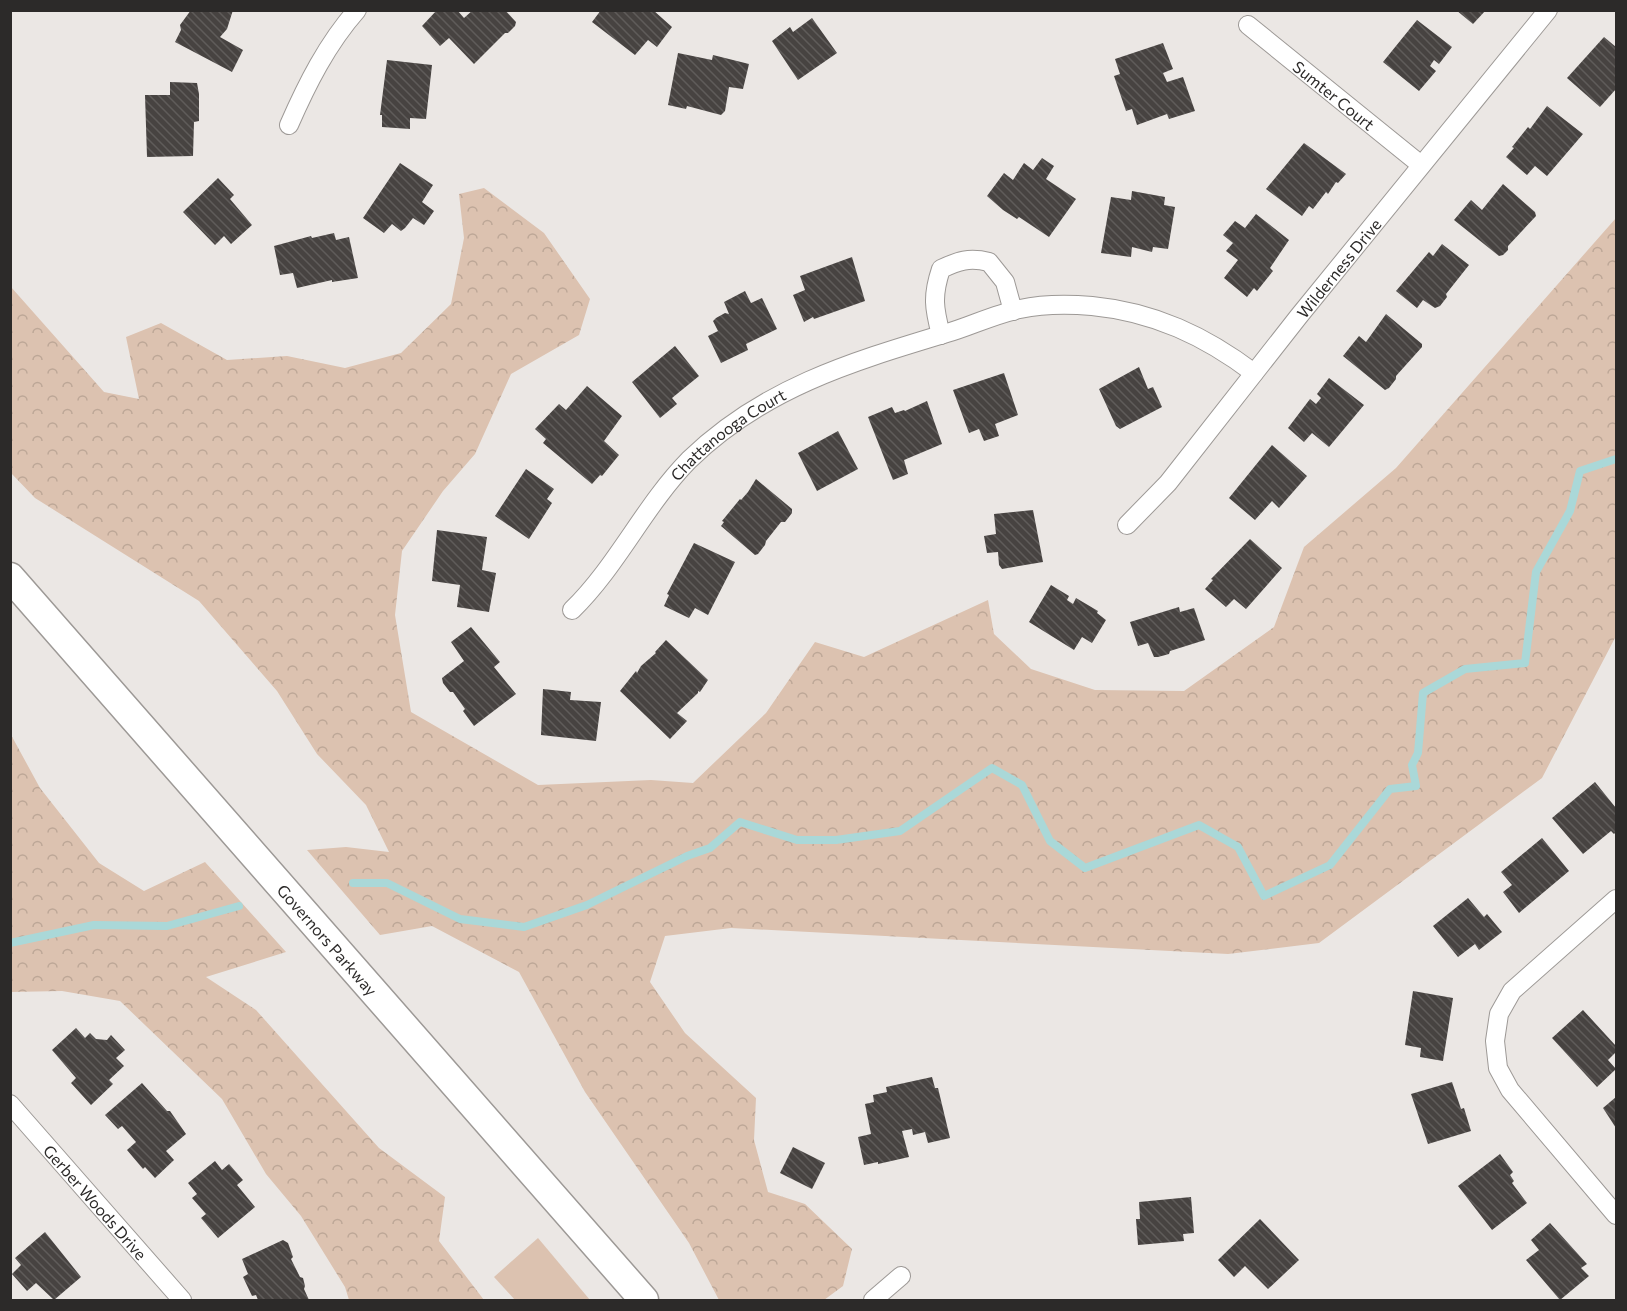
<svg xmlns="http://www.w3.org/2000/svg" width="1627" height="1311" font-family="Commissioner,sans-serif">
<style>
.grass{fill:#dcc2b0}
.forest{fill:url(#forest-crowns)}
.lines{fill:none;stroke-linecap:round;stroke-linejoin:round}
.stream{stroke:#aad8d8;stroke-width:8}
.building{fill:url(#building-back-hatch)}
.street-casing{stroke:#9d9996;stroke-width:20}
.primary-casing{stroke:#9d9996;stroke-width:31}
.street{stroke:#fff;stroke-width:18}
.primary{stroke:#fff;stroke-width:28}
.labels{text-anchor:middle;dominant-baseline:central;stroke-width:6;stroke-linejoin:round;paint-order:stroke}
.street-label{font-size:16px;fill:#2c2a29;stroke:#f9f4f1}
</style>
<defs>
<pattern id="forest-crowns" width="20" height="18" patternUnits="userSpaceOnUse" patternTransform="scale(1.5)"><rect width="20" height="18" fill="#dcc2b0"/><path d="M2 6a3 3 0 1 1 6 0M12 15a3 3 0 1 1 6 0" fill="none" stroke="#bda797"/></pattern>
<pattern id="building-back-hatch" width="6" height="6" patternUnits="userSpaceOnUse" patternTransform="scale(1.5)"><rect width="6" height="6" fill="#474341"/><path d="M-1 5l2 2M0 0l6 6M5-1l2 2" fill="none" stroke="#5f5c5a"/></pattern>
</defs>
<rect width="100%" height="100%" fill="#ebe7e4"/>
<path class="grass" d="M 538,1238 L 590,1300 L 515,1300 L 494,1277 Z"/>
<g class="forest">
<path d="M 484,188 L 544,233 L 590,299 L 579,335 L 511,374 L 475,454 L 443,491 L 402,551 L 395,615 L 411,712 L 538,785 L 651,780 L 693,783 L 766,713 L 815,642 L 864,657 L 988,600 L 994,634 L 1031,669 L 1095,690 L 1184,691 L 1274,627 L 1304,547 L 1396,468 L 1616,218 L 1616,636 L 1542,778 L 1319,943 L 1228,954 L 731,928 L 665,936 L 650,982 L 685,1033 L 756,1098 L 754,1140 L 768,1192 L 805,1204 L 852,1249 L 843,1286 L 824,1300 L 719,1300 L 689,1243 L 585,1092 L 519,972 L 432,926 L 380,935 L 307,850 L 346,847 L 389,852 L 366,805 L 317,754 L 277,691 L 199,601 L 35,498 L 11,473 L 11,287 L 104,392 L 139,399 L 126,337 L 161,323 L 227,360 L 287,356 L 345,368 L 401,353 L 451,304 L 464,238 L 459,194 Z"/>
<path d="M 10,733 L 40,788 L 99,863 L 144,891 L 205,862 L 286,952 L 206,977 L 256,1010 L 379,1148 L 445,1197 L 439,1241 L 484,1300 L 349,1300 L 345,1287 L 301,1216 L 266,1174 L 222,1099 L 120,1001 L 62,991 L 11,992 Z"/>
</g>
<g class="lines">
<g class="stream">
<path d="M 353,883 L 387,883 L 460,919 L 524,927 L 587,905 L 687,856 L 710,848 L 740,822 L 797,840 L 836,840 L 900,831 L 992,768 L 1022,785 L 1050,841 L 1085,868 L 1199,825 L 1238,847 L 1264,896 L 1330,865 L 1390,789 L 1416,786 L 1412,765 L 1418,753 L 1423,693 L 1465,669 L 1525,663 L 1536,572 L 1570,511 L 1580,471 L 1616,459"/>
<path d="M 10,943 L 94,925 L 167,926 L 239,906"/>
</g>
</g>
<g class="building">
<path d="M 191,10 L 233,10 L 227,29 L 220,37 L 243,50 L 232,72 L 175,42 L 181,30 L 180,25 Z"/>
<path d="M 437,10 L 457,10 L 464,18 L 473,10 L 505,10 L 516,22 L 515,26 L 508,33 L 505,33 L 474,64 L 449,38 L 440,46 L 422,26 Z"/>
<path d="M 601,10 L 653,10 L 672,27 L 657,47 L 648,40 L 635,55 L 592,22 Z"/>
<path d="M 1456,10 L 1486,10 L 1473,24 Z"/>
<path d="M 812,18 L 837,53 L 798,80 L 772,41 L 790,27 L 793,32 Z"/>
<path d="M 1417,20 L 1452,47 L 1439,64 L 1434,60 L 1430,66 L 1436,71 L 1419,91 L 1383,62 Z"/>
<path d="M 1604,37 L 1616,47 L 1616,89 L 1600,107 L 1567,78 Z"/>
<path d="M 1163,43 L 1173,69 L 1163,73 L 1167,82 L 1183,77 L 1195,111 L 1169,119 L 1167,114 L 1137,125 L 1132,109 L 1126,111 L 1114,76 L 1120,74 L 1115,59 Z"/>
<path d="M 678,53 L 712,60 L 713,55 L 749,64 L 743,89 L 729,87 L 725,111 L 721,115 L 687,106 L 686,109 L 668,105 Z"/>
<path d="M 387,60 L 432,65 L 426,119 L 410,118 L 410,129 L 382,127 L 382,115 L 380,115 Z"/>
<path d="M 170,82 L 197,83 L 199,94 L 199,121 L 194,122 L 193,156 L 147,157 L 145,95 L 170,95 Z"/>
<path d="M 1547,106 L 1583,134 L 1547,176 L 1535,166 L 1527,175 L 1506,157 L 1514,148 L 1512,147 L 1528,127 L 1530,129 Z"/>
<path d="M 1304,143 L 1346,174 L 1338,183 L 1336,182 L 1328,194 L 1326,192 L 1313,209 L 1309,206 L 1302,216 L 1266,189 Z"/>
<path d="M 1042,158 L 1054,166 L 1046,179 L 1076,199 L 1049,237 L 1019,217 L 1017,219 L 1003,210 L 987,196 L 1004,173 L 1013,180 L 1024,163 L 1033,170 Z"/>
<path d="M 400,163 L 433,185 L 422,202 L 434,211 L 424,225 L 413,218 L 405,228 L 401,231 L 392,224 L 384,233 L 363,218 Z"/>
<path d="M 218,178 L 234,195 L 230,199 L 252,225 L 231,244 L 224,236 L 215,245 L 183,212 Z"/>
<path d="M 1503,184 L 1535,212 L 1536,216 L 1508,246 L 1508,250 L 1503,255 L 1499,256 L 1454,220 L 1471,200 L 1482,210 Z"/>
<path d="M 1132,191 L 1165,197 L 1164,205 L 1175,207 L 1168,249 L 1153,247 L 1152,252 L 1132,247 L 1131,257 L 1101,253 L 1111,197 L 1131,200 Z"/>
<path d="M 1256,214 L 1289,240 L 1270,268 L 1273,271 L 1257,291 L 1254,288 L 1247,297 L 1224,278 L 1238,260 L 1226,251 L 1233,243 L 1223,235 L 1235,221 L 1245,228 Z"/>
<path d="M 334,233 L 336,240 L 349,237 L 358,278 L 332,282 L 332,280 L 297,288 L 293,273 L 280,275 L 274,246 L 311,236 L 312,238 Z"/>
<path d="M 1442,244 L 1469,265 L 1446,294 L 1447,297 L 1440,306 L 1435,308 L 1423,300 L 1417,308 L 1396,291 L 1429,252 L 1433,256 Z"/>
<path d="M 852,257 L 865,301 L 814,319 L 813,317 L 804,322 L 793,295 L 805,290 L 800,276 Z"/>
<path d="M 745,291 L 751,303 L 762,298 L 777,329 L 746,344 L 748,350 L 721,363 L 708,336 L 718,331 L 713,321 L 716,318 L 725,313 L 729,314 L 724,302 Z"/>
<path d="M 1386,314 L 1422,344 L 1422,347 L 1396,376 L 1396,379 L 1389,388 L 1385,390 L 1343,356 L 1359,336 L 1366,342 Z"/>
<path d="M 675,346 L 699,376 L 672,398 L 677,404 L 660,418 L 632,382 Z"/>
<path d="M 1139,367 L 1148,389 L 1153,387 L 1162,407 L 1120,429 L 1116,426 L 1099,389 Z"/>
<path d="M 1004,373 L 1018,415 L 995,424 L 999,436 L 984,441 L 979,429 L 969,433 L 953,390 Z"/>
<path d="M 1329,378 L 1364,405 L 1329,447 L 1312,433 L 1304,442 L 1288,428 L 1310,399 L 1316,404 L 1321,398 L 1317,394 Z"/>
<path d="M 587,386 L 622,416 L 604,441 L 619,455 L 602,476 L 600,475 L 592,484 L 543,443 L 546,439 L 535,429 L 559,404 L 566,410 Z"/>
<path d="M 927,401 L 942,444 L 904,460 L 908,474 L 893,480 L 868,417 L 892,407 L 895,413 L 904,410 L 905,411 Z"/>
<path d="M 838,431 L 858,469 L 817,491 L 798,453 Z"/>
<path d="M 1272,445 L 1307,476 L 1279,508 L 1272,501 L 1255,520 L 1229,498 Z"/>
<path d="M 526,469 L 554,489 L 547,499 L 552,503 L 529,539 L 495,516 Z"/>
<path d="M 756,479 L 792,509 L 792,513 L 785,522 L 781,522 L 766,541 L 765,545 L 758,554 L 755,555 L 721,526 L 724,522 L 722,521 L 740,499 L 741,500 L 748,492 Z"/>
<path d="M 1033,510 L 1043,562 L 1002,569 L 999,565 L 998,552 L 987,553 L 984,536 L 996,534 L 994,514 Z"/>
<path d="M 437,530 L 487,537 L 482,570 L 496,573 L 489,612 L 457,607 L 460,585 L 432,581 Z"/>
<path d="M 1250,539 L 1282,568 L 1246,609 L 1234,599 L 1226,607 L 1205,589 L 1213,580 L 1211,579 Z"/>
<path d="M 694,543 L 735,562 L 708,615 L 695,608 L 689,618 L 664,606 L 669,595 L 667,594 Z"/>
<path d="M 1051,585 L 1069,596 L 1067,600 L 1073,604 L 1076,598 L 1098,611 L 1097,613 L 1106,620 L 1092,643 L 1082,637 L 1074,650 L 1029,622 Z"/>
<path d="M 1179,607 L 1180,612 L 1194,608 L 1205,640 L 1170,651 L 1169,654 L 1158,657 L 1154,657 L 1148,643 L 1138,646 L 1130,622 Z"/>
<path d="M 471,627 L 500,662 L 494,667 L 516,694 L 474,726 L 463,711 L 465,709 L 453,692 L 450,692 L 443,683 L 442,678 L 464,661 L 451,642 Z"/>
<path d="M 666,640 L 708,680 L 700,692 L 698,691 L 698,693 L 677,713 L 687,721 L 670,739 L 620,691 L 636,671 L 637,673 L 641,666 L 656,653 L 655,652 Z"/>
<path d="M 543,689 L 571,692 L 570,700 L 601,702 L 596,741 L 541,735 Z"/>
<path d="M 1595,782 L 1616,808 L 1616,832 L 1614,834 L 1611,831 L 1583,854 L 1552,818 Z"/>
<path d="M 1542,838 L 1569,871 L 1519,913 L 1503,892 L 1512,885 L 1501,872 Z"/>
<path d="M 1468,898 L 1484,917 L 1487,914 L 1502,932 L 1479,950 L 1475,944 L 1458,957 L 1433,926 Z"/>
<path d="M 1413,991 L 1453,998 L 1443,1061 L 1420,1057 L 1421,1048 L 1405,1045 Z"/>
<path d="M 1583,1010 L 1616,1046 L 1616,1052 L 1608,1060 L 1616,1069 L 1597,1087 L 1552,1038 Z"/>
<path d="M 76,1028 L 85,1038 L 90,1033 L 96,1039 L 107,1040 L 111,1035 L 125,1050 L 116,1058 L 124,1066 L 109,1080 L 113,1084 L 91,1105 L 71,1083 L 76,1078 L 52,1050 Z"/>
<path d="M 932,1077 L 935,1088 L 938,1088 L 950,1138 L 928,1143 L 925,1132 L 913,1135 L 912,1129 L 902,1131 L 909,1157 L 878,1164 L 878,1162 L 864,1165 L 858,1137 L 871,1134 L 865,1104 L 874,1102 L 873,1095 L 887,1092 L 886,1087 Z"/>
<path d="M 1452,1082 L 1461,1109 L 1464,1108 L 1471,1131 L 1428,1144 L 1411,1094 Z"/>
<path d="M 142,1083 L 167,1111 L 170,1111 L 186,1134 L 166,1151 L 174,1160 L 155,1178 L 145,1167 L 143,1169 L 127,1150 L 136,1142 L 122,1126 L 118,1129 L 105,1115 Z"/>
<path d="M 1616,1097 L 1616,1128 L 1603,1108 Z"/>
<path d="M 793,1147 L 825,1163 L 812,1189 L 780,1173 Z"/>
<path d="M 1500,1154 L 1513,1172 L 1510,1175 L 1514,1181 L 1512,1183 L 1527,1203 L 1492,1230 L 1458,1186 Z"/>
<path d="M 215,1161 L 222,1170 L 229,1164 L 243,1180 L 237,1185 L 255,1207 L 218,1238 L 201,1218 L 206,1214 L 192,1198 L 197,1194 L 188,1183 Z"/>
<path d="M 1191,1197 L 1194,1233 L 1183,1234 L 1184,1241 L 1138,1245 L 1136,1219 L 1140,1219 L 1139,1202 Z"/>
<path d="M 1260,1219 L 1299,1260 L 1268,1289 L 1245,1266 L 1234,1277 L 1218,1260 Z"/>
<path d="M 1550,1223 L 1587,1264 L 1581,1268 L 1589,1276 L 1560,1300 L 1526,1260 L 1539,1250 L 1531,1240 Z"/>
<path d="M 45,1232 L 81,1277 L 54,1300 L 36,1283 L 27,1291 L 12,1274 L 21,1265 L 15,1258 Z"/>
<path d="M 283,1240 L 288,1243 L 293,1257 L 291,1259 L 300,1277 L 303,1278 L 305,1286 L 304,1289 L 309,1300 L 258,1300 L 256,1295 L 252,1296 L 243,1277 L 248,1274 L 242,1259 Z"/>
</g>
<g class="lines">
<defs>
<g id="street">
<path id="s1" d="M 1248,25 L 1421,165"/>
<path d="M 289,125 C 307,84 327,44 357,10"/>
<path d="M 941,335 C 934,308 932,296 941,269 C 958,261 969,257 989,262 L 1005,282 L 1013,311"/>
<path id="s2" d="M 1127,525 L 1168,483 L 1299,316 L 1548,10"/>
<path id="s3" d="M 572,610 C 618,565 644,506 689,460 C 763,388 851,362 947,333 C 971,326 995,314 1020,309 C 1043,304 1069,304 1092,306 C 1154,312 1205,336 1254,373"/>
<path d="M 1616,899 L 1512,991 L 1499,1014 L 1495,1041 L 1498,1068 L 1510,1090 L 1616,1215"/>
<path id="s4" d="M 10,1104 L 182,1300"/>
<path d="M 873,1300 L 901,1276"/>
</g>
<g id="primary">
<path id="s5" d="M 10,577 L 644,1300"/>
</g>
</defs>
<use href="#street" class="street-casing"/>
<use href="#primary" class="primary-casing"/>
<use href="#street" class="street"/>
<use href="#primary" class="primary"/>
</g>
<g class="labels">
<g class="street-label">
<text stroke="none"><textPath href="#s1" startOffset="111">Sumter Court</textPath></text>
<text stroke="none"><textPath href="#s2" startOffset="333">Wilderness Drive</textPath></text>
<text stroke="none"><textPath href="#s3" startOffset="237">Chattanooga Court</textPath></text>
<text stroke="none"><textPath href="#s5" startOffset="482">Governors Parkway</textPath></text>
<text stroke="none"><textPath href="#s4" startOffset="130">Gerber Woods Drive</textPath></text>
</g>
</g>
<rect width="1627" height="1311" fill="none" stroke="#2c2a29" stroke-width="24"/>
</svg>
